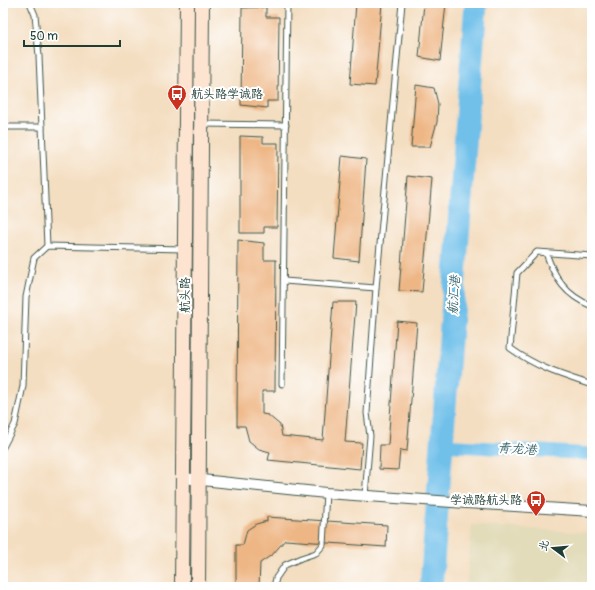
<svg xmlns="http://www.w3.org/2000/svg" width="595" height="590" font-family="Pangolin,'LXGW WenKai TC',sans-serif">
<style>
.built{fill:#e2dcba}
.lines{fill:none;stroke-linecap:round;stroke-linejoin:round}
.canal{stroke:#6fc0ea;stroke-width:13}
.river{stroke:#6fc0ea;stroke-width:23}
.building{fill:#eeb684}
.service-casing{stroke:#3f5549;stroke-width:7}
.minor-casing{stroke:#3f5549;stroke-width:12}
.secondary-casing{stroke:#3f5549;stroke-width:16}
.service{stroke:#fff;stroke-width:5}
.minor{stroke:#fff;stroke-width:10}
.secondary{stroke:#fde4d1;stroke-width:14}
.labels{text-anchor:middle;dominant-baseline:central;stroke-width:4;stroke-linejoin:round;paint-order:stroke}
.poi-label{font-size:12px;fill:#1f3d34;stroke:#fff;text-anchor:start}
.street-label{font-size:12px;fill:#1f3d34;stroke:#fff}
.water-label{font-size:13px;font-style:italic;fill:#37646b;stroke:#fff}
</style>
<rect width="100%" height="100%" fill="#fff"/>
<filter id="ink" filterUnits="userSpaceOnUse"><feTurbulence type="fractalNoise" baseFrequency=".025" numOctaves="2"/><feDisplacementMap in="SourceGraphic" scale="8" xChannelSelector="R" yChannelSelector="G"/><feConvolveMatrix kernelMatrix="1 2 1 2 8 2 1 2 1" color-interpolation-filters="sRGB"/></filter>
<filter id="wash" filterUnits="userSpaceOnUse"><feTurbulence type="fractalNoise" baseFrequency=".012" numOctaves="4" result="noise"/><feDisplacementMap in="SourceGraphic" scale="16" xChannelSelector="R" yChannelSelector="G"/><feGaussianBlur stdDeviation="0.9" result="paint"/><feColorMatrix in="noise" values="0 0 0 0 0 0 0 0 0 0 0 0 0 0 0 0 0 1.4 0 .05"/><feComposite in="paint" operator="in"/></filter>
<g filter="url(#wash)">
<rect width="100%" height="100%" fill="#f4dec1"/>
<path class="built" d="M 472,525 L 592,533 L 592,587 L 466,587 Z"/>
<g class="lines">
<path class="canal" d="M 442,445 L 592,454"/>
<path class="river" d="M 431,587 L 476,3"/>
</g>
<g id="blocks">
<g class="building">
<path d="M 356,3 L 382,3 L 375,86 L 350,84 Z"/>
<path d="M 424,3 L 446,3 L 440,61 L 419,57 Z"/>
<path d="M 266,7 L 266,17 L 279,17 L 278,101 L 267,101 L 267,108 L 241,105 L 242,8 Z"/>
<path d="M 416,85 L 434,88 L 438,104 L 437,122 L 430,147 L 411,147 Z"/>
<path d="M 240,136 L 263,137 L 263,143 L 278,143 L 277,227 L 264,227 L 264,233 L 240,233 Z"/>
<path d="M 342,156 L 366,159 L 359,261 L 334,258 Z"/>
<path d="M 408,176 L 432,179 L 422,292 L 399,291 Z"/>
<path d="M 238,240 L 264,243 L 264,260 L 276,260 L 275,391 L 262,391 L 262,414 L 268,415 L 280,425 L 282,436 L 323,440 L 333,302 L 356,302 L 345,442 L 362,443 L 360,469 L 268,460 L 270,452 L 259,449 L 249,441 L 245,426 L 237,426 Z"/>
<path d="M 397,321 L 417,323 L 407,451 L 400,450 L 398,470 L 379,469 L 380,445 L 388,445 Z"/>
<path d="M 267,517 L 387,525 L 386,547 L 285,540 L 273,554 L 260,563 L 259,587 L 236,587 L 236,545 L 243,545 L 247,530 L 256,524 L 267,521 Z"/>
<rect x="296" y="584" width="21" height="3"/>
</g>
</g>
</g>
<g filter="url(#ink)">
<use href="#blocks" fill-opacity="0" stroke="#3f5549" stroke-width="1"/>
<g class="lines">
<defs>
<g id="service">
<path d="M 30,3 L 35,15 L 39,56 L 47,246"/>
<path d="M 203,124 L 286,125"/>
<path d="M 3,127 L 42,127"/>
<path d="M 546,253 C 555,279 566,296 592,306"/>
<path d="M 592,256 L 537,252 L 517,273 L 510,348 C 536,367 561,375 592,385"/>
<path d="M 284,281 L 376,288"/>
<path d="M 282,384 L 287,3"/>
<path d="M 3,447 L 15,424 L 23,386 L 26,297 L 34,258 L 47,246 L 184,249"/>
<path d="M 365,496 L 370,436 L 367,413 L 376,288 L 402,3"/>
<path d="M 274,587 L 276,578 L 285,565 L 301,558 L 316,553 L 323,545 L 326,493"/>
</g>
<path id="minor" d="M 183,478 L 326,493 L 466,503 L 592,511"/>
<g id="secondary">
<path d="M 182,587 L 187,3"/>
<path d="M 198,587 L 202,3"/>
</g>
</defs>
<use href="#service" class="service-casing"/>
<use href="#minor" class="minor-casing"/>
<use href="#secondary" class="secondary-casing"/>
<use href="#service" class="service"/>
<use href="#minor" class="minor"/>
<use href="#secondary" class="secondary"/>
</g>
</g>
<defs>
<symbol id="bus-pin" viewBox="-11 -11 22 30"><path d="M0 17L-7.5 6A9.5 9.5 0 1 1 7.5 6Z" fill="#c8321e" stroke="#fff"/><path d="M-5-6H5V4H4V6H2V4H-2V6H-4V4H-5ZM-3.5-4V0h7V-4ZM-3.5 1.2v1.5H-2V1.2ZM2 1.2v1.5H3.5V1.2Z" fill="#fff"/></symbol>
</defs>
<g fill-rule="evenodd">
<use href="#bus-pin" x="166" y="83" width="22" height="30"/>
<use href="#bus-pin" x="525" y="489" width="22" height="30"/>
</g>
<g class="labels">
<g class="poi-label">
<text x="191" y="94">航头路学诚路</text>
<text x="522" y="500" text-anchor="end">学诚路航头路</text>
</g>
<g class="street-label">
<text transform="translate(185 295) rotate(-90)">航头路</text>
</g>
<g class="water-label">
<text transform="translate(454 295) rotate(-86)">航汇港</text>
<text transform="translate(517 449) rotate(4)">青龙港</text>
</g>
</g>
<rect width="595" height="590" fill="none" stroke="#fff" stroke-width="16"/>
<g transform="translate(553 548) rotate(286)" stroke="#ffffff" stroke-width="3" paint-order="stroke">
<path d="M0-3L7 15L0 10L-7 15Z" fill="#1f3d34"/>
<text y="-6" font-size="11" font-weight="bold" text-anchor="middle" fill="#1f3d34">北</text>
</g>
<path d="M24 40v6h96v-6" fill="none" stroke="#1f3d34" stroke-width="2"/>
<text x="30" y="40" font-size="12" fill="#1f3d34" stroke="#ffffff" stroke-width="3" paint-order="stroke">50 m</text>
</svg>
